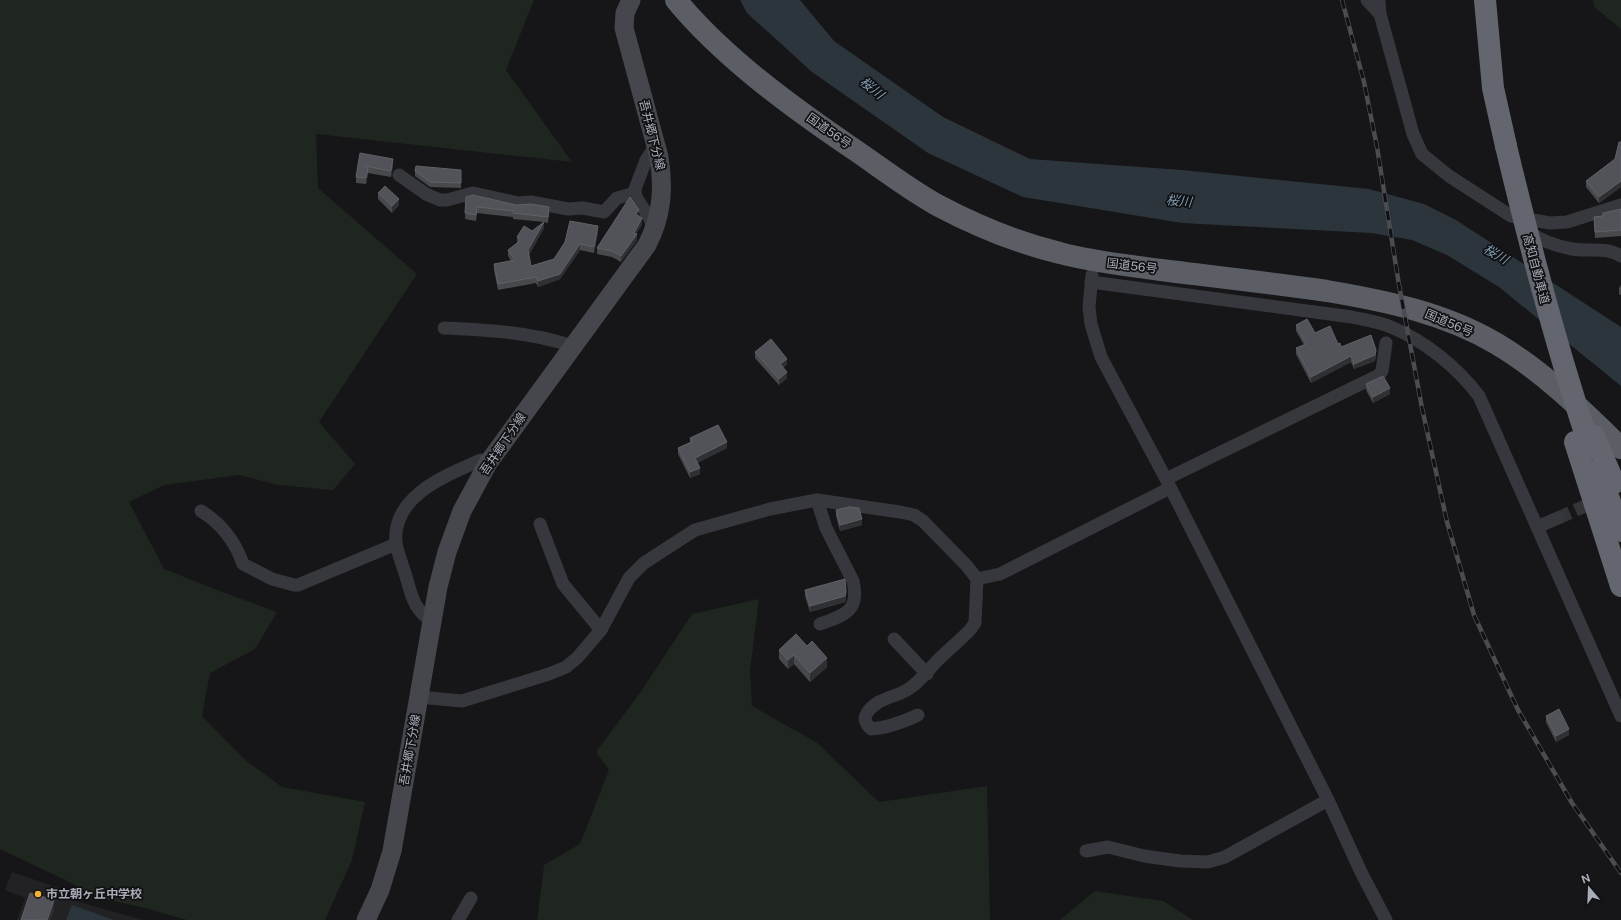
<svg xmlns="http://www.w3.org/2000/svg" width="1621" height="920" font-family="'Public Sans','Noto Sans JP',sans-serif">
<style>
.built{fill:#222225}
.green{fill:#1e261f}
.water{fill:#2c353c}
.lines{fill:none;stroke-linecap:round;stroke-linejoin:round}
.minor-tunnel{stroke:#333438;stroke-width:13;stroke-dasharray:13 6;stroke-linecap:butt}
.minor{stroke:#37383d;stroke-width:13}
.secondary{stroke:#45474d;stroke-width:19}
.trunk{stroke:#5b5e65;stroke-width:22}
.motorway{stroke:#63666e;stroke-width:22}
.rail-casing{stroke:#4a4c52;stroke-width:4.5}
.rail{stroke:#111113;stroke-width:3;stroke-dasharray:9;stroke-linecap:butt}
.motorway-bridge{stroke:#63666e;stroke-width:22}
.wall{fill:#47494d}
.shaded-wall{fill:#2f3033}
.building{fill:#525359;stroke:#5f6168}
.poi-dot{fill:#f2b134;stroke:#111113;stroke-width:1.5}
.labels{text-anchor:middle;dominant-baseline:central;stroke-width:3.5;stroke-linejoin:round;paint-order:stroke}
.street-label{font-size:12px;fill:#a8adb8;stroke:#111113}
.poi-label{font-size:12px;font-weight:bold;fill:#a8adb8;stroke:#111113;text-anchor:start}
.water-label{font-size:13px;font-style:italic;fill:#7f9bb3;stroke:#111113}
</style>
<rect width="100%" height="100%" fill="#161618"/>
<path class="built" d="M 12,872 L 62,889 L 61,897 L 143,920 L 17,920 L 25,898 L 5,890 Z"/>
<g class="green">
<path d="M 0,0 L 534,0 L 506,70 L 572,162 L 316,134 L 318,188 L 417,274 L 319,422 L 355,464 L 333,490 L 278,485 L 239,475 L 164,485 L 129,502 L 164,569 L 225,593 L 277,612 L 255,649 L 210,673 L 202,716 L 245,760 L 282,787 L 365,802 L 352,860 L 325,920 L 187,920 L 141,907 L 99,898 L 65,880 L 0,849 Z"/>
<path d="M 1593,0 L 1621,0 L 1621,29 L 1594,7 Z"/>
<path d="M 759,599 L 750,671 L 752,706 L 816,742 L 879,802 L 987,786 L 990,920 L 537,920 L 544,865 L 580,844 L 609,770 L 596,752 L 642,690 L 692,614 Z"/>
<path d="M 1095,891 L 1163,901 L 1193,920 L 1060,920 Z"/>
</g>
<g class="water">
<path d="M 740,0 L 800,0 L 834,41 L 943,117 L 1030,159 L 1182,170 L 1369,189 L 1424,204 L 1456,220 L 1621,327 L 1621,386 L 1499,287 L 1447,255 L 1412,240 L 1371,233 L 1182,223 L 1023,197 L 928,153 L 812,72 L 747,13 Z"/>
<path d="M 72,905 L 114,920 L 66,920 Z"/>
</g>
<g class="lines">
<path class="minor-tunnel" d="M 1558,518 L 1601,499"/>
<g class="minor">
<path d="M 1367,0 L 1380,14"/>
<path d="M 1379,0 L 1380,14 L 1413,134 L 1422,154 L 1449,176 L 1511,216 L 1550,223 L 1567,222 L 1621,205"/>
<path d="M 399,175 L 426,194 L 440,200 L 447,200 L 473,193 L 518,203 L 531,202 L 568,209 L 583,208 L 604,212 L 617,198 L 635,193"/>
<path d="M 1526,230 C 1539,240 1555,246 1572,249 C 1589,252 1606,246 1621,256"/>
<path d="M 654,232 L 650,219 L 636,197 L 635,189 L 646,160 L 656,145"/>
<path d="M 1092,275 L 1089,307 L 1091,324 L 1101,357 L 1166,479 L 1328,800 L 1361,872 L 1386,920"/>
<path d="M 1091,282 L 1352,317 C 1365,320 1379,322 1391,327 C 1425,341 1457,367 1479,396 L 1621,716"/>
<path d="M 444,328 C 487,330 531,332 572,346"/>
<path d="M 1166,479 L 1379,375 L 1382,371 L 1386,343"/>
<path d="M 817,500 L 826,528 L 853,581 C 860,611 845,615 820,624"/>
<path d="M 201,511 C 222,524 235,541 243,564 L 272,579 L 294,585 L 298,585 L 396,544"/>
<path d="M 540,524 L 563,584 L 601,630"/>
<path d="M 1537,527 L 1558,518"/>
<path d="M 977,579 L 1000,574 L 1170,488"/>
<path d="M 432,622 C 412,607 412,596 405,573 C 402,564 398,553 396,544 C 391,496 445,476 481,460 L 488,463"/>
<path d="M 894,639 L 927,674"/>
<path d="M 419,697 L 462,701 L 549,674 L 566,667 L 577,658 L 601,630 L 629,578 L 644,563 L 695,530 L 770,509 L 817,500 L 900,512 L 914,515 L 923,521 L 967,566 L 977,579 L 975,623 L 970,630 C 959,641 947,651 936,662 C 927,672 919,683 907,690 C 893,698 877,698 867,713 C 863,719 866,724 871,729 C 888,728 903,722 918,715"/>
<path d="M 1086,851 L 1108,847 L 1144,856 L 1180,861 L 1208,862 L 1225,857 L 1328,800"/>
<path d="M 458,920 L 471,898"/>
</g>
<path class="secondary" d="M 366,920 L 380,890 L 392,851 L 438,587 L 447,552 L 462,511 L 488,463 L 647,245 C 662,216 664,189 659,157 L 624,28 L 625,13 L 631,0"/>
<path class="trunk" d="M 676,0 C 722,56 789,105 849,146 C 879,166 908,189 939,206 C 977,226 1018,243 1060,253 C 1093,262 1127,265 1161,270 C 1217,277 1272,283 1327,291 C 1386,301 1445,313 1497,344 C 1544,372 1582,410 1621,448"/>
<g class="motorway">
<path d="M 1485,0 L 1493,88 L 1506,146"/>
<path d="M 1594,436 L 1614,483"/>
<path d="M 1575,442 L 1621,586"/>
<path d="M 1598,470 L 1621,531"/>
</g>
<defs>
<path id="rail" d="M 1342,0 L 1364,82 L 1377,147 L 1399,285 L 1422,408 L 1447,522 L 1474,615 L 1518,710 L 1572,803 L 1621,873"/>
</defs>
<use href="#rail" class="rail-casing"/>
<use href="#rail" class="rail"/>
<path class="motorway-bridge" d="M 1506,146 C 1530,247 1556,346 1589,445"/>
</g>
<g class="wall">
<path d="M 1621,142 L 1621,187 L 1599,203 L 1586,187 L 1586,181 L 1615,159 Z"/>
<path d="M 360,153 L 393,165 L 391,177 L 368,173 L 366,184 L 356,183 L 356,177 Z"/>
<path d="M 461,170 L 461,188 L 430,187 L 415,176 L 415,171 Z"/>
<path d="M 378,193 L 399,205 L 392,213 L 378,199 Z"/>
<path d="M 466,197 L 549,214 L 548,223 L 544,222 L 544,228 L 529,255 L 531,266 L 554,259 L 598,232 L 594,253 L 580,250 L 560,279 L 538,287 L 536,283 L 498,290 L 494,270 L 494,264 L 511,261 L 508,256 L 508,250 L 517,243 L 517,237 L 532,231 L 544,222 L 513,219 L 513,217 L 477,213 L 476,221 L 465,219 Z"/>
<path d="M 1621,209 L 1621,236 L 1595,238 L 1594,217 L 1603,216 Z"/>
<path d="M 639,216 L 642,224 L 636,234 L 637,240 L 621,262 L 612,257 L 597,254 L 597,248 Z"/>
<path d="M 1621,285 L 1621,295 L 1619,294 L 1619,288 Z"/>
<path d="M 1296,325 L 1338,344 L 1341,347 L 1376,355 L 1375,361 L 1354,369 L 1351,362 L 1311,383 L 1296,354 L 1296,348 L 1304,345 L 1296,331 Z"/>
<path d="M 755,352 L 787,364 L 783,368 L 787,378 L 779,385 L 755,358 Z"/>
<path d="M 1366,384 L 1390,394 L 1373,403 L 1366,390 Z"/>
<path d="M 690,438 L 727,448 L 697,463 L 700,474 L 690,478 L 678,454 L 678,448 L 690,442 Z"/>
<path d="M 836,510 L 862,525 L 840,531 L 836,516 Z"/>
<path d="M 805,590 L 846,598 L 845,602 L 810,612 L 805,596 Z"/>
<path d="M 779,650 L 827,667 L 810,682 L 794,664 L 788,669 L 779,659 Z"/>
<path d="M 1546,716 L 1569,735 L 1556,742 L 1546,722 Z"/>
</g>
<g class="shaded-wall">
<path d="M 393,159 L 393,165 L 391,177 L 391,171 Z"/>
<path d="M 368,169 L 368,175 L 366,184 L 366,178 Z"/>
<path d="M 1621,181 L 1621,187 L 1599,203 L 1599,197 Z"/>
<path d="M 399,199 L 399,205 L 392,213 L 392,206 Z"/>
<path d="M 642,218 L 642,224 L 634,238 L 634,233 Z"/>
<path d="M 544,222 L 544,228 L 528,256 L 528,250 Z"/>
<path d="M 598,226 L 598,232 L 594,253 L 594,247 Z"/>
<path d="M 637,234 L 637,240 L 621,262 L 621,256 Z"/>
<path d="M 580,244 L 580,250 L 560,279 L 538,287 L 538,281 Z"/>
<path d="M 1376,350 L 1375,361 L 1354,369 L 1354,364 Z"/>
<path d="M 1351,356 L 1351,362 L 1311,383 L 1311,377 Z"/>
<path d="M 787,359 L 787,364 L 780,370 L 780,364 Z"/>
<path d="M 787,372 L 787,378 L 779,385 L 779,379 Z"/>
<path d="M 1390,388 L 1390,394 L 1373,403 L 1373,397 Z"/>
<path d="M 727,442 L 727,448 L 695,464 L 695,458 Z"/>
<path d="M 700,468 L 700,474 L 690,478 L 690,472 Z"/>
<path d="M 862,519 L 862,525 L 840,531 L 840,525 Z"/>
<path d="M 846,592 L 846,598 L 845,602 L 810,612 L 810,606 Z"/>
<path d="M 794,655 L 794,664 L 788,669 L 788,660 Z"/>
<path d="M 827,658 L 827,667 L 810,682 L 810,673 Z"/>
<path d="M 1569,729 L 1569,735 L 1556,742 L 1556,736 Z"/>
<path d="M 54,900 L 54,910 L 50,920 L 47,920 Z"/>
</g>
<g class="building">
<path d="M 1619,142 L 1621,142 L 1621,181 L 1599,197 L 1586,181 L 1615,159 Z"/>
<path d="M 360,153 L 393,159 L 391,171 L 365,166 L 368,169 L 366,178 L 356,177 Z"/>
<path d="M 416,166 L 461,170 L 461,183 L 430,182 L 415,171 Z"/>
<path d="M 385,186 L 399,199 L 392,206 L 378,193 Z"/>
<path d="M 473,195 L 516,205 L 531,204 L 549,207 L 548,217 L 513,213 L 514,211 L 477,207 L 476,215 L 465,213 L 466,197 Z"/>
<path d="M 630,197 L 639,210 L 636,214 L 642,218 L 634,233 L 637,234 L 621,256 L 612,251 L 597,248 Z"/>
<path d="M 1621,209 L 1621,230 L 1595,232 L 1594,217 L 1603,216 L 1603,213 Z"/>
<path d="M 570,221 L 598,226 L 594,247 L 580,244 L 560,274 L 538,281 L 536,277 L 498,284 L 494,264 L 515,260 L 508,250 L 521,240 L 517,237 L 524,226 L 532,231 L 544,222 L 528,250 L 531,266 L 554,259 L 565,242 Z"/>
<path d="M 1307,319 L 1315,333 L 1330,326 L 1338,344 L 1340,343 L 1341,347 L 1371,335 L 1376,350 L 1375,355 L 1354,364 L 1351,356 L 1311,377 L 1296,348 L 1306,344 L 1296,325 Z"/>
<path d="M 771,339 L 787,359 L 780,364 L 787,372 L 779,379 L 755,352 Z"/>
<path d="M 1383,376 L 1390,388 L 1373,397 L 1366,384 Z"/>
<path d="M 718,425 L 727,442 L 695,458 L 700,468 L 690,472 L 678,448 L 692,442 L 690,438 Z"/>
<path d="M 849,507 L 859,508 L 862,519 L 840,525 L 836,510 Z"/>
<path d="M 845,579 L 846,592 L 845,596 L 810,606 L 805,590 Z"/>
<path d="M 796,634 L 807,646 L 812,641 L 827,658 L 810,673 L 794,655 L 788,660 L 779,650 Z"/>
<path d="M 1559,709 L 1569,729 L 1556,736 L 1546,716 Z"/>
<path d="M 30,893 L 54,900 L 47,920 L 21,920 Z"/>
</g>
<circle class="poi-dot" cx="38" cy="894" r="4"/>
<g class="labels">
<g class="street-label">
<text transform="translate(829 131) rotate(35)">国道56号</text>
<text transform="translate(652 135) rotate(76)">吾井郷下分線</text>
<text transform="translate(1132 266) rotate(7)">国道56号</text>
<text transform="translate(1536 269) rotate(75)">高知自動車道</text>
<text transform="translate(1449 323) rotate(23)">国道56号</text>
<text transform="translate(503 444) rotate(-56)">吾井郷下分線</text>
<text transform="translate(410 750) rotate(-80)">吾井郷下分線</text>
</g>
<g class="poi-label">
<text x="46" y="894">市立朝ヶ丘中学校</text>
</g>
<g class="water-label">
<text transform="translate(872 88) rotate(39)">桜川</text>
<text transform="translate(1179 201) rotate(5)">桜川</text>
<text transform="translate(1496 254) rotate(30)">桜川</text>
</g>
</g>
<g transform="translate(1589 888) rotate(341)" stroke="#111113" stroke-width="3" paint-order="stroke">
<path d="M0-3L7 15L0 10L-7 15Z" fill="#a8adb8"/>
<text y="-6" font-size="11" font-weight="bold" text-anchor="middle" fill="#a8adb8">N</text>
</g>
</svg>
